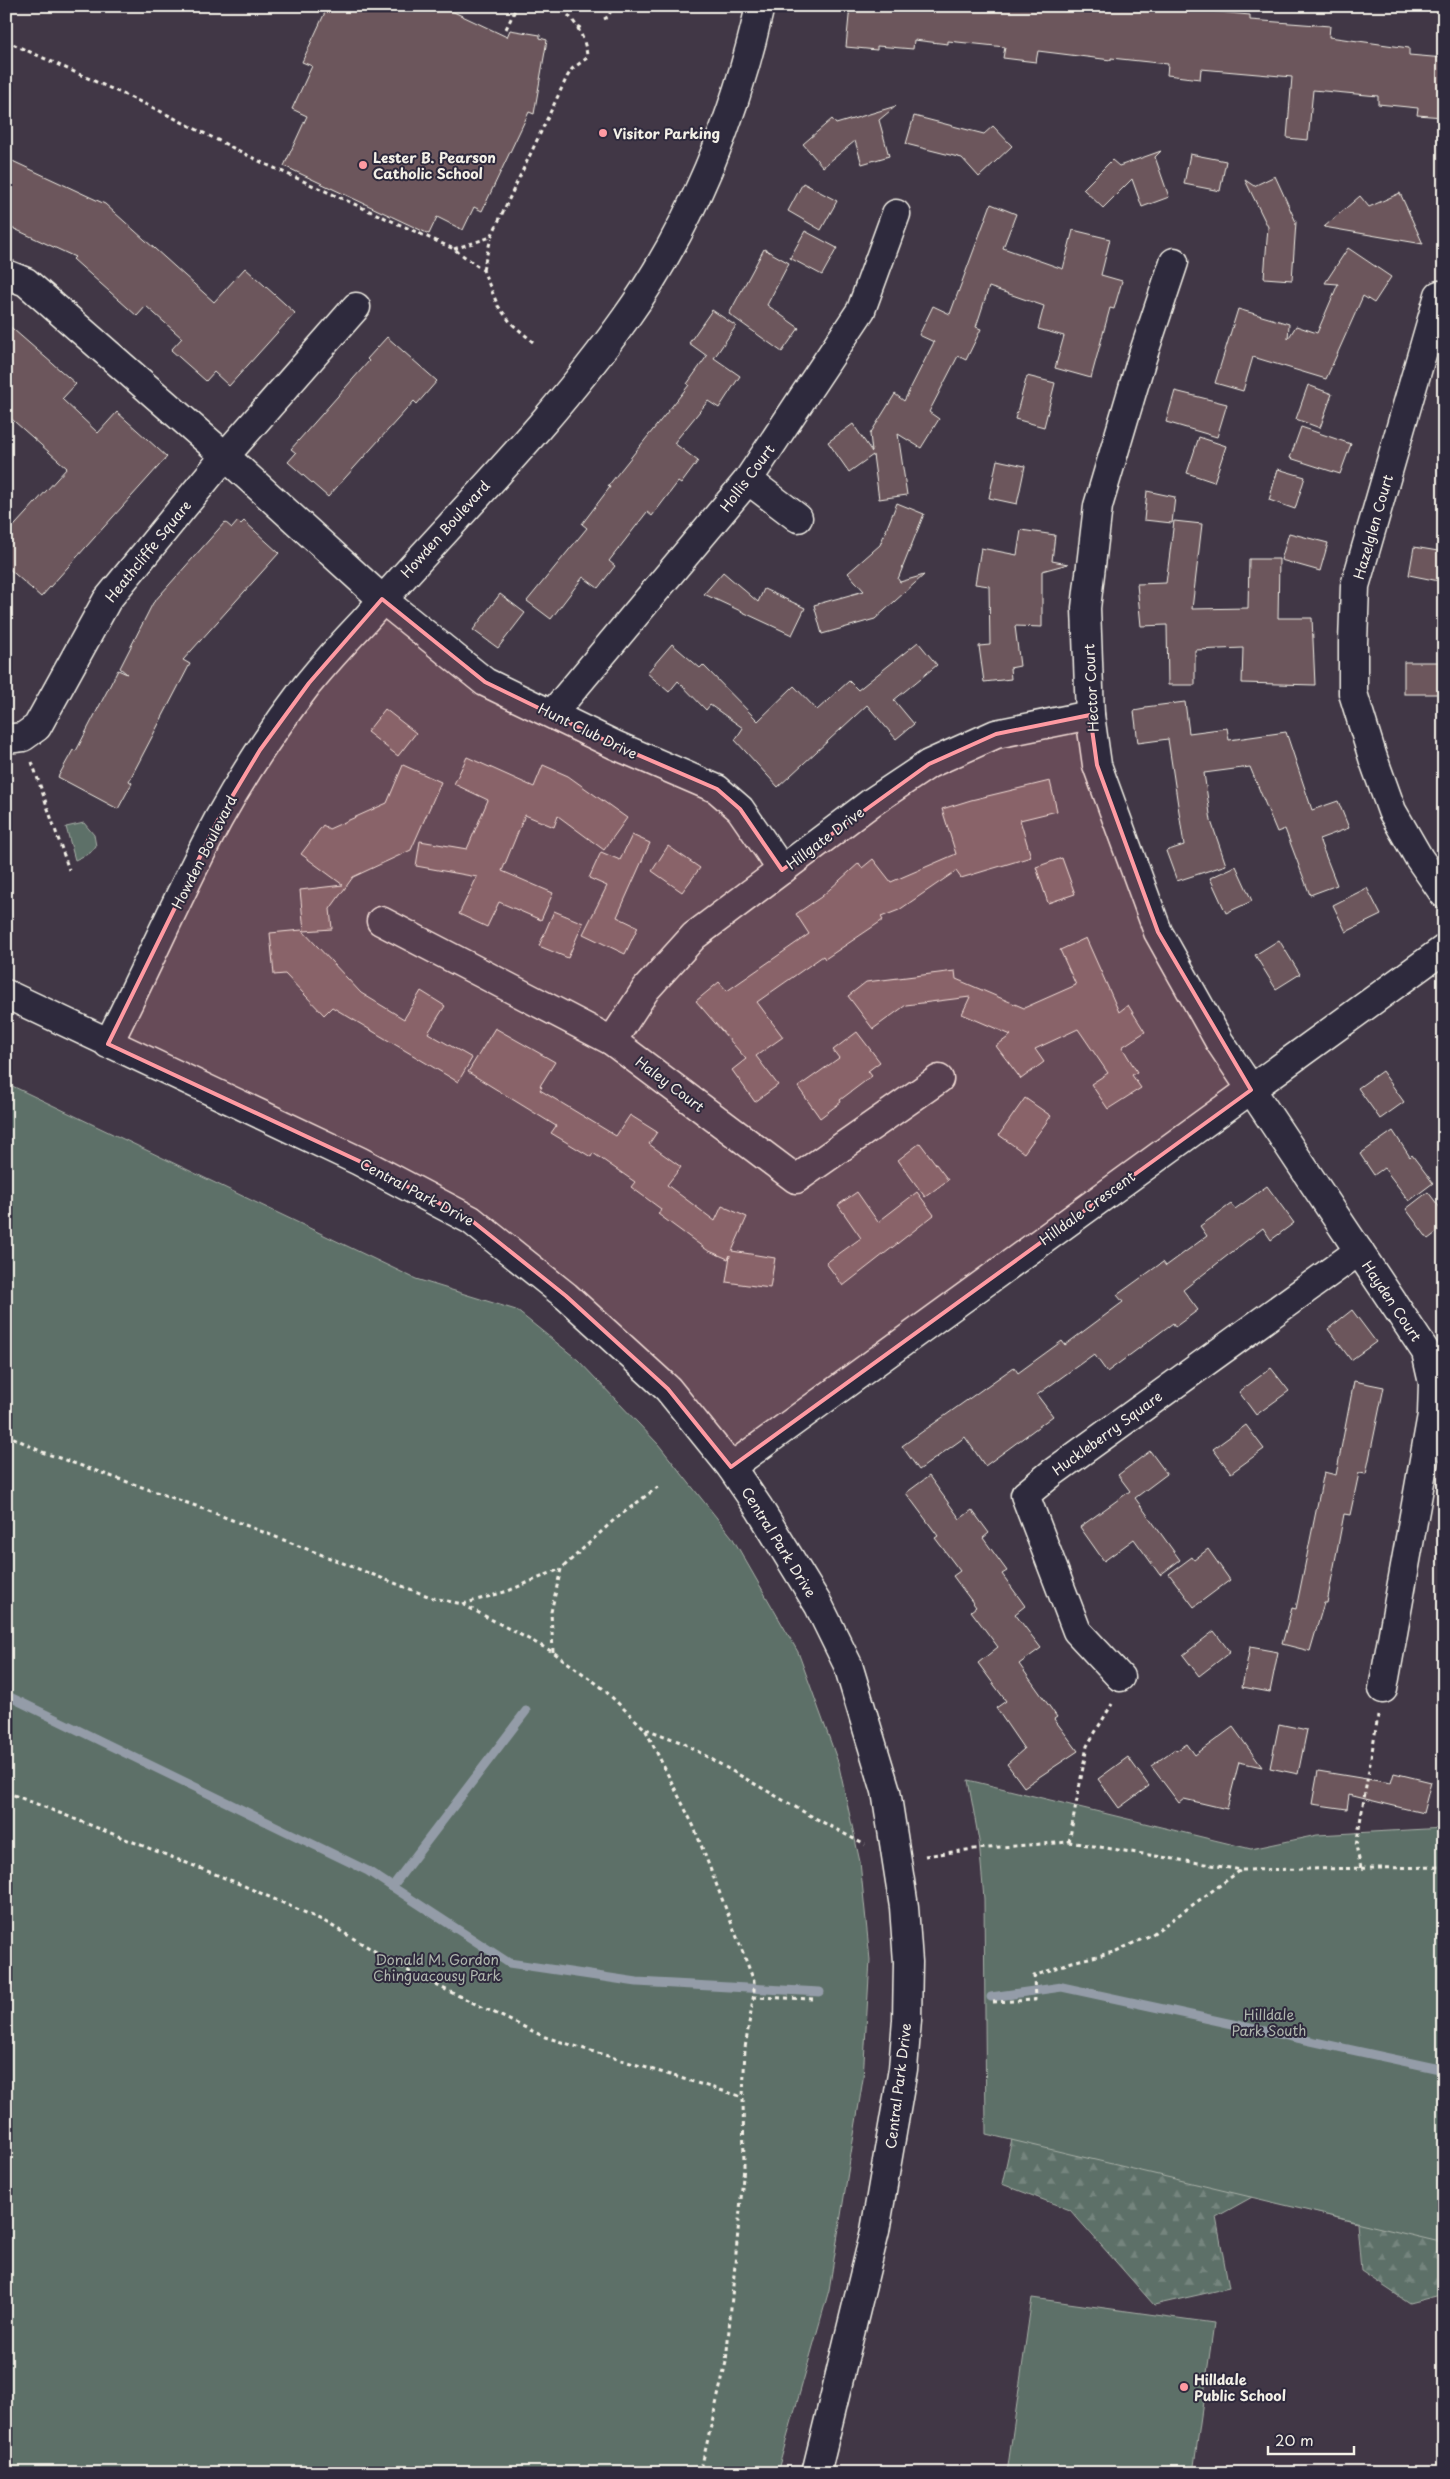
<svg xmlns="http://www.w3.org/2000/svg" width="1450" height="2479" font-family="'Playpen Sans',sans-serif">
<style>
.forest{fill:url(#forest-firs);stroke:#a8b0a8}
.park{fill:#5d7068;stroke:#a8b0a8}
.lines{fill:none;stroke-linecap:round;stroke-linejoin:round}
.stream{stroke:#949ca8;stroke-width:9}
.building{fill:#6c565b;stroke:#f4f1e8}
.minor-casing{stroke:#f4f1e8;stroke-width:31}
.path{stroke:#f4f1e8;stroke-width:3;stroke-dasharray:4 4;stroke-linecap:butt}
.minor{stroke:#2f2a3d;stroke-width:28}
.marked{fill:#ff9aa2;fill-opacity:0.2;stroke:#ff9aa2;stroke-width:4;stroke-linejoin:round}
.poi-dot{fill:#ff9aa2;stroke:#2f2a3d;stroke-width:2}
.labels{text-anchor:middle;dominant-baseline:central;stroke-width:4;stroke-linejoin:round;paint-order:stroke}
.poi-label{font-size:14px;font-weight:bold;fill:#f4f1e8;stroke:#2f2a3d;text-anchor:start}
.street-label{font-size:14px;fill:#f4f1e8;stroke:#2f2a3d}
.park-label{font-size:14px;fill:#b0b7ae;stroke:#2f2a3d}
</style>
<defs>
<pattern id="forest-firs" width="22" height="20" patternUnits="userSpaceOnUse" patternTransform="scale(1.25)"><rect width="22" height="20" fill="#5d7068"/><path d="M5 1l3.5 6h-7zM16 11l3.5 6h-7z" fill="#75857e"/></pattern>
</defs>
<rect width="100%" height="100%" fill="#413746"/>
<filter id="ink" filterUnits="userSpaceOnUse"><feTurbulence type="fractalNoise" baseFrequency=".02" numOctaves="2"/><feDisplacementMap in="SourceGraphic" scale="10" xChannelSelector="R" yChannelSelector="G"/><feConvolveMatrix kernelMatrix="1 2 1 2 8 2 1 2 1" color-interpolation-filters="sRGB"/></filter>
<g filter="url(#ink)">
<path class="forest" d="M 1029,2061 L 1444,2124 L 1444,2294 L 1409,2303 L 1361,2271 L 1357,2223 L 1254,2196 L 1216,2217 L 1229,2288 L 1154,2305 L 1070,2210 L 1002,2184 Z"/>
<g class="park">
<path d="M 84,823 L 94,835 L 96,846 L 90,853 L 75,860 L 66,827 Z"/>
<path d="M 6,1083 L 416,1279 L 516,1310 L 578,1360 L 658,1444 L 732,1537 L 798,1652 L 838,1762 L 860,1862 L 870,1960 L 863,2079 L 829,2290 L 777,2473 L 6,2473 Z"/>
<path d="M 968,1780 L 1251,1849 L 1317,1835 L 1444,1828 L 1444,2243 L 986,2134 L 984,1899 L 979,1841 Z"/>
<path d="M 1032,2298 L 1214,2323 L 1193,2473 L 1007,2473 Z"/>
</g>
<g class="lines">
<g class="stream">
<path d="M 6,1695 L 368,1871 L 509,1963 L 637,1982 L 820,1992"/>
<path d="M 392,1887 L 526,1711"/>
<path d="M 991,1997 L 1062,1987 L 1444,2070"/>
</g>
</g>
<g class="building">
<path d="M 328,6 L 441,6 L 507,37 L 510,30 L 540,35 L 540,38 L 547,40 L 534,114 L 529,112 L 482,211 L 474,207 L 463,230 L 437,217 L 429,234 L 284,166 L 307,116 L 292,109 L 312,66 L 302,62 Z"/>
<path d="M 850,6 L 1208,6 L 1208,11 L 1250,15 L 1250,20 L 1330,26 L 1329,37 L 1409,48 L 1409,55 L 1444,58 L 1444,117 L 1417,115 L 1418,108 L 1378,104 L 1378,96 L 1313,90 L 1308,140 L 1287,138 L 1292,77 L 1201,69 L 1200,79 L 1167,75 L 1168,64 L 1111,58 L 1111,60 L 1038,51 L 1036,62 L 1003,58 L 1005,47 L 948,41 L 948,44 L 914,40 L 913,49 L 877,46 L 877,50 L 846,47 Z"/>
<path d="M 896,106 L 879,120 L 889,156 L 862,164 L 855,141 L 823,167 L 803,144 L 832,119 L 836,124 Z"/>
<path d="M 914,116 L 984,134 L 993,126 L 1012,146 L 979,177 L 962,158 L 906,144 Z"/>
<path d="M 1161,151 L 1155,157 L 1169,197 L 1142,207 L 1132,179 L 1103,208 L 1083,189 L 1112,160 L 1119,166 Z"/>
<path d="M 1190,154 L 1226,161 L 1220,191 L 1184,184 Z"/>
<path d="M 6,158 L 105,204 L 214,302 L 245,268 L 295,313 L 229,386 L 214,372 L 206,381 L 171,350 L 182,338 L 146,306 L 137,316 L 73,259 L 75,257 L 6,225 Z"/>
<path d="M 1275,176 L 1296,222 L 1292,280 L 1264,278 L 1268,227 L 1245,180 L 1254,186 Z"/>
<path d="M 803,183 L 837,201 L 821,230 L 788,211 Z"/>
<path d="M 1400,193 L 1423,244 L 1324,227 L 1360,196 L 1369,207 Z"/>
<path d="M 991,204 L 1016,214 L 1003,248 L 1063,269 L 1073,230 L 1110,239 L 1101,275 L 1122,281 L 1114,309 L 1110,308 L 1091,378 L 1055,368 L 1064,336 L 1038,329 L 1044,306 L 989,287 L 976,327 L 981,329 L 966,360 L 958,356 L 929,412 L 939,419 L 921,448 L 898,434 L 907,495 L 879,499 L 873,455 L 849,472 L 828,442 L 853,424 L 872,452 L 870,434 L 895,394 L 904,401 L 934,342 L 919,335 L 933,306 L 950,314 Z"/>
<path d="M 805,231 L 837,248 L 822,275 L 790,258 Z"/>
<path d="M 1348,248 L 1391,277 L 1374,303 L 1363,296 L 1326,379 L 1253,357 L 1243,391 L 1215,383 L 1238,309 L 1289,324 L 1288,339 L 1296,326 L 1317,333 L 1338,284 L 1325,283 Z"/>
<path d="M 764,249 L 789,263 L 767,305 L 799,328 L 782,352 L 729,314 Z"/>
<path d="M 712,310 L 736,326 L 714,358 L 740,376 L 719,408 L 708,401 L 674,443 L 698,461 L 681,484 L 678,482 L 652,516 L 647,512 L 609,561 L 615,566 L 598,588 L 583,577 L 551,619 L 527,601 L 587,528 L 582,524 L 610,487 L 608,486 L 689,385 L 687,384 L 707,356 L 689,343 Z"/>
<path d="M 6,323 L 76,384 L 62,399 L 98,433 L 117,412 L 167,457 L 41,597 L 6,566 L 6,535 L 67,468 L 6,414 Z"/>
<path d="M 387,337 L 437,381 L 417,404 L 414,401 L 328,497 L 288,462 L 296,453 L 291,449 L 369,361 L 367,359 Z"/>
<path d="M 1027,376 L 1055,383 L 1044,427 L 1015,419 Z"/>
<path d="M 1308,385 L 1332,394 L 1320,428 L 1296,419 Z"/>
<path d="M 1175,391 L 1227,404 L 1217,437 L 1166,422 Z"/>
<path d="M 1301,427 L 1351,444 L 1340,474 L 1290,458 Z"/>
<path d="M 1199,437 L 1226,446 L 1214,482 L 1187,473 Z"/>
<path d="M 997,460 L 1025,466 L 1017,504 L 989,498 Z"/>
<path d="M 1278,469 L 1305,477 L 1295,509 L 1269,500 Z"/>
<path d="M 1147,491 L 1175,497 L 1172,523 L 1144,520 Z"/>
<path d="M 897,503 L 924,514 L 898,579 L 900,582 L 924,575 L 875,619 L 822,634 L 814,605 L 864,591 L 848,573 L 880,545 Z"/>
<path d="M 238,521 L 241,524 L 244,521 L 279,553 L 183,660 L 190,664 L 129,781 L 132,783 L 118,809 L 58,777 L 73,750 L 76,751 L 118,670 L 127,674 L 120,668 L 153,603 L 225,522 L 232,528 Z"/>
<path d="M 1174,521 L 1202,524 L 1192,609 L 1248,608 L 1249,559 L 1279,559 L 1278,618 L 1312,618 L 1315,685 L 1242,683 L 1243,648 L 1195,650 L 1195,685 L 1168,685 L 1167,625 L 1141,626 L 1137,584 L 1166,583 Z"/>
<path d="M 1021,530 L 1055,535 L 1052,561 L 1068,564 L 1042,571 L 1042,627 L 1015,626 L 1020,666 L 1010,668 L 1011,679 L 984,682 L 979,646 L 990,645 L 989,586 L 975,584 L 981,548 L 1017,555 Z"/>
<path d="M 1289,533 L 1328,543 L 1320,571 L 1281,560 Z"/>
<path d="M 1414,547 L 1444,552 L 1444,582 L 1409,575 Z"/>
<path d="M 723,572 L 758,602 L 764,589 L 805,608 L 792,635 L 704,594 Z"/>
<path d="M 500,594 L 525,613 L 498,648 L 473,630 Z"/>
<path d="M 918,642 L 937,665 L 894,700 L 914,724 L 896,739 L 867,705 L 778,787 L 735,740 L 743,728 L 710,705 L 706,710 L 678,681 L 669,692 L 647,673 L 672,644 L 700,668 L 703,665 L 758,721 L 794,686 L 817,710 L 849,681 L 858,690 Z"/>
<rect x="1404" y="662" width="40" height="32"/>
<path d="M 1185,702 L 1189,733 L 1227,728 L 1229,740 L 1286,732 L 1312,810 L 1338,801 L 1349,828 L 1319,839 L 1337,885 L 1310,895 L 1285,829 L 1277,832 L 1250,767 L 1204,773 L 1211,821 L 1226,865 L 1177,881 L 1166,851 L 1184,845 L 1168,739 L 1138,743 L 1134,711 L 1145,709 L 1145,707 Z"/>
<path d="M 385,709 L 416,733 L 398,756 L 367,732 Z"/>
<path d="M 467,757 L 534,787 L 543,765 L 568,776 L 627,818 L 604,850 L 558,816 L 554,827 L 525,815 L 502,871 L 553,893 L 541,920 L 499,902 L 487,927 L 459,914 L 477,877 L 416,866 L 420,841 L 467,849 L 488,800 L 454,784 Z"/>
<path d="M 403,765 L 441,782 L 411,850 L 353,877 L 330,909 L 332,929 L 304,931 L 300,890 L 343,885 L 301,854 L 323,825 L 329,829 L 387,803 Z"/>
<path d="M 1050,781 L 1057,811 L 1020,820 L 1031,857 L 961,878 L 956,871 L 899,910 L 881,917 L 883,920 L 825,959 L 823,956 L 757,1002 L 783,1037 L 756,1056 L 778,1085 L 755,1102 L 732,1070 L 746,1059 L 696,1001 L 719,982 L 727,991 L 809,934 L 796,914 L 821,897 L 859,863 L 862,868 L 873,859 L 891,882 L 956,854 L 942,809 L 971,800 Z"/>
<path d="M 632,835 L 650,843 L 617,917 L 638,927 L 625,954 L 583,934 L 607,886 L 589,878 L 601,852 L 620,860 Z"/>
<path d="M 668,846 L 700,868 L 682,892 L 652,871 Z"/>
<path d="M 1062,858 L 1075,894 L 1048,903 L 1036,867 Z"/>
<path d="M 1236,866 L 1252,901 L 1226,913 L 1210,878 Z"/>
<path d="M 1367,888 L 1381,915 L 1346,932 L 1333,905 Z"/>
<path d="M 554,911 L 583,923 L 568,958 L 539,946 Z"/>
<path d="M 302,930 L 361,993 L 404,1019 L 421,991 L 445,1006 L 428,1033 L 472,1058 L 458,1082 L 332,1007 L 324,1015 L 285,974 L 274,975 L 270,933 Z"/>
<path d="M 1086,938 L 1119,1012 L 1128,1005 L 1145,1032 L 1122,1047 L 1137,1072 L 1132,1075 L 1141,1088 L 1108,1109 L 1091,1084 L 1108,1073 L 1078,1029 L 1035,1049 L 1044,1062 L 1021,1079 L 996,1046 L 1011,1035 L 962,1014 L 970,997 L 906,1005 L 873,1029 L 848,996 L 866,982 L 955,971 L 956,979 L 1024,1008 L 1076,985 L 1060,950 Z"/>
<path d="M 1279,940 L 1300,974 L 1276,989 L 1255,955 Z"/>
<path d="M 495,1028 L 555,1062 L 540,1086 L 542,1087 L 540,1090 L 616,1136 L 630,1115 L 657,1132 L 649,1144 L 681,1167 L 667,1185 L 715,1221 L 722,1206 L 747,1217 L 732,1251 L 775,1258 L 770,1288 L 726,1282 L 730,1255 L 728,1259 L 707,1250 L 658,1214 L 661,1209 L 631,1187 L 635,1182 L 593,1153 L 591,1157 L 551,1133 L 556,1126 L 468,1072 Z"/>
<path d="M 857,1032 L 880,1062 L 868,1071 L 872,1076 L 840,1100 L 841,1102 L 820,1118 L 798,1087 L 839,1058 L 833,1050 Z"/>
<path d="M 1382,1071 L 1404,1102 L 1380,1119 L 1358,1088 Z"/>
<path d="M 1025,1098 L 1051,1116 L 1024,1153 L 999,1135 Z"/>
<path d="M 1393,1131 L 1410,1157 L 1412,1155 L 1433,1183 L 1409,1201 L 1384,1168 L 1374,1175 L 1360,1154 Z"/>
<path d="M 920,1143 L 948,1180 L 925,1197 L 898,1160 Z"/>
<path d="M 1267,1186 L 1294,1223 L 1271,1240 L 1263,1228 L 1183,1290 L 1198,1310 L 1175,1327 L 1173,1323 L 1107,1372 L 1094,1354 L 1037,1395 L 1053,1416 L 985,1466 L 965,1437 L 919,1470 L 902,1446 L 1014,1367 L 1018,1373 L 1062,1341 L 1065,1345 L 1123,1302 L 1117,1295 L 1163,1262 L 1166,1266 L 1207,1236 L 1200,1226 L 1231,1204 L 1235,1209 Z"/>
<path d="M 857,1192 L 878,1222 L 917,1192 L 934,1215 L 843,1286 L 826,1263 L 861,1238 L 838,1205 Z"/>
<path d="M 1428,1192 L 1444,1213 L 1444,1227 L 1428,1239 L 1406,1209 Z"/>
<path d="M 1352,1310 L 1376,1342 L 1351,1360 L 1328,1329 Z"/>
<path d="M 1271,1368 L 1289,1391 L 1256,1415 L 1239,1392 Z"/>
<path d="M 1354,1381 L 1384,1387 L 1366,1474 L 1359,1473 L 1350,1515 L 1344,1514 L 1327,1603 L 1324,1603 L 1310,1651 L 1282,1644 L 1292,1608 L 1296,1609 L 1324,1472 L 1336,1475 Z"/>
<path d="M 1246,1425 L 1264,1449 L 1231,1473 L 1213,1449 Z"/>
<path d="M 1150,1451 L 1167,1474 L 1135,1498 L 1180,1560 L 1160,1575 L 1134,1539 L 1104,1561 L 1080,1527 L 1130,1491 L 1118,1475 Z"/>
<path d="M 929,1476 L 960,1519 L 972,1510 L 989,1533 L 983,1538 L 1007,1571 L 1002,1574 L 1025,1606 L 1015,1614 L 1041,1648 L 1019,1664 L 1057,1717 L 1054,1719 L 1078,1751 L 1024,1787 L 1007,1764 L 1024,1749 L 996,1708 L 1006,1701 L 978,1663 L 998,1647 L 971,1611 L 976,1607 L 953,1576 L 960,1571 L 935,1538 L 938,1536 L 906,1493 Z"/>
<path d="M 1208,1549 L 1230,1580 L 1194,1607 L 1169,1574 L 1192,1557 L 1194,1560 Z"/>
<path d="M 1214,1631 L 1230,1652 L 1199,1676 L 1183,1655 Z"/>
<path d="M 1250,1647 L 1278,1652 L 1270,1692 L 1242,1687 Z"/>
<path d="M 1279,1724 L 1307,1730 L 1298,1774 L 1270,1768 Z"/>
<path d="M 1233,1727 L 1262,1767 L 1239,1762 L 1227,1809 L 1184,1799 L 1179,1803 L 1151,1766 L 1175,1749 L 1176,1751 L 1187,1744 L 1195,1755 Z"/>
<path d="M 1128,1757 L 1149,1786 L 1119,1808 L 1098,1779 Z"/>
<path d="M 1318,1771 L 1391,1783 L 1394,1773 L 1431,1782 L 1423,1813 L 1349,1795 L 1347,1809 L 1312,1804 Z"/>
</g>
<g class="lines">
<defs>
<g id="minor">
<path d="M 1174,262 L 1142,358 L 1098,506 L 1086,608 L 1090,715 L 1097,765 L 1158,932 L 1219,1041 L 1426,1352 L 1433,1383 L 1432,1415 L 1383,1689"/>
<path d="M 6,274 L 26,282 L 225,456 L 382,599 L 485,682 L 615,745 L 717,789 L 740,809 L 782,870"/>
<path d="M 1439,295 L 1355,586 L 1353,643 L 1353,693 L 1373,758 L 1392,811 L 1419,858 L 1444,894"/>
<path d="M 748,480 L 798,518"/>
<path d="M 553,713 L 748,480 L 861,310 L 896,214"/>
<path d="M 6,739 L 23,737 L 37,727 L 107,600 L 225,456 L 356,307"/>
<path d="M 381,921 L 612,1041 L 796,1179 L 939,1079"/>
<path d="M 6,994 L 359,1161 L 471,1220 L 566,1296 L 668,1389 L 731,1467 L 759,1508 L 819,1606 L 848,1665 L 886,1791 L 904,1907 L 908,1962 L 907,2020 L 903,2069 L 875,2231 L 816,2473"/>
<path d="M 612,1041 L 646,989 L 694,936 L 872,802 L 929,764 L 996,734 L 1090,715"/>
<path d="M 108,1044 C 146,970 179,893 218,820 C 244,773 274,728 307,685 C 325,663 345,641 365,620 C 452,520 548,427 625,319 C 691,227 736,116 760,6"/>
<path d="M 731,1467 L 1444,949"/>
<path d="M 1120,1677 L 1077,1631 L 1025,1495 L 1052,1473 L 1359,1251"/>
</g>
</defs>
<use href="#minor" class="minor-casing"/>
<g class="path">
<path d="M 604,19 L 608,17 L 613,6"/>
<path d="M 577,28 L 582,26"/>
<path d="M 506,29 L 517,6"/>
<path d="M 6,41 L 156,109 L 263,163 L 454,249 L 483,270 L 498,306 L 511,323 L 533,342"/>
<path d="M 454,249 L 491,237 L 567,77 L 572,69 L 587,58 C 587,40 573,14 556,6"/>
<path d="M 483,270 L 491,238"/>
<path d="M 32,762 L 69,870"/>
<path d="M 6,1434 L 42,1452 L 196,1506 L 433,1598 L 462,1604 L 553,1652 L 600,1686 L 645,1729 L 694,1827 L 754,1981 L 754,1993 L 745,2048 L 743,2097 L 744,2166 L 726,2362 L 700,2473"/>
<path d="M 463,1604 L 508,1591 L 560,1569"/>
<path d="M 553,1652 L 551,1612 L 561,1569 L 614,1520 L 659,1486"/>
<path d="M 646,1729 L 683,1743 L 804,1812 L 865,1845"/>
<path d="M 6,1792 L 235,1882 L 322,1920 L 417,1976 L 545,2037 L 743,2097"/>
<path d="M 1069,1842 L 1087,1746 L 1112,1704"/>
<path d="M 925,1856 L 974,1849 L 1069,1842 L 1242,1870 L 1444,1867"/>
<path d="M 1361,1868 L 1356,1846 L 1378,1716"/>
<path d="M 753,1997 L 814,1999"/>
<path d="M 993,2002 L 1035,2000 L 1034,1976 L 1072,1962 L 1114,1952 L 1151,1935 L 1241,1870"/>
</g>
<use href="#minor" class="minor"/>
</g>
</g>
<path class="marked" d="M 382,599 L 485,682 L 615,745 L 717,789 L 740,809 L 782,870 L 929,764 L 996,734 L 1090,715 L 1097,765 L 1158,932 L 1251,1090 L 731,1467 L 668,1389 L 566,1296 L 471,1220 L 359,1161 L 108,1044 L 218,820 L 260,750 L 309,683 Z"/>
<g class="poi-dot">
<circle cx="603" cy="133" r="5"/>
<circle cx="363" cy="165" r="5"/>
<circle cx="1184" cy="2387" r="5"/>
</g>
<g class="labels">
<g class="poi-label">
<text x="613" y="133">Visitor Parking</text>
<text x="373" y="157">Lester B. Pearson<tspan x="373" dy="16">Catholic School</tspan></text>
<text x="1194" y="2379">Hilldale<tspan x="1194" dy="16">Public School</tspan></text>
</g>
<g class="street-label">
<text transform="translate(747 478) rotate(-53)">Hollis Court</text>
<text transform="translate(1373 527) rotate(-74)">Hazelglen Court</text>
<text transform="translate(445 529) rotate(-48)">Howden Boulevard</text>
<text transform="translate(148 551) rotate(-51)">Heathcliffe Square</text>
<text transform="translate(1091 688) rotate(-93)">Hector Court</text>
<text transform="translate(588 731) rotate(26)">Hunt Club Drive</text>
<text transform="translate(825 838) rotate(-37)">Hillgate Drive</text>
<text transform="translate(204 852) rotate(-63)">Howden Boulevard</text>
<text transform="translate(670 1084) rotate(37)">Haley Court</text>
<text transform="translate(417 1192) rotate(28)">Central Park Drive</text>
<text transform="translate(1087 1208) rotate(-36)">Hilldale Crescent</text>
<text transform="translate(1392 1301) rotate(56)">Hayden Court</text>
<text transform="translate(1107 1433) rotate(-36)">Huckleberry Square</text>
<text transform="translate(779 1542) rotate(58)">Central Park Drive</text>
<text transform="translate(898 2086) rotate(-83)">Central Park Drive</text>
</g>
<g class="park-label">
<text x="437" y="1959">Donald M. Gordon<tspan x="437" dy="16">Chinguacousy Park</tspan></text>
<text x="1269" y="2014">Hilldale<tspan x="1269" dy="16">Park South</tspan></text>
</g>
</g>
<rect width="1450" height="2479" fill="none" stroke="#2f2a3d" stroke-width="25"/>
<rect x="12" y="12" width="1425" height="2454" fill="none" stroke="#f4f1e8" stroke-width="2" filter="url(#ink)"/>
<path d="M1268 2446v8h86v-8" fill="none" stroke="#f4f1e8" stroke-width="2.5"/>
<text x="1275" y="2446" font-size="15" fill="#f4f1e8" stroke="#2f2a3d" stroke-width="4" paint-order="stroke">20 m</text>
</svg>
